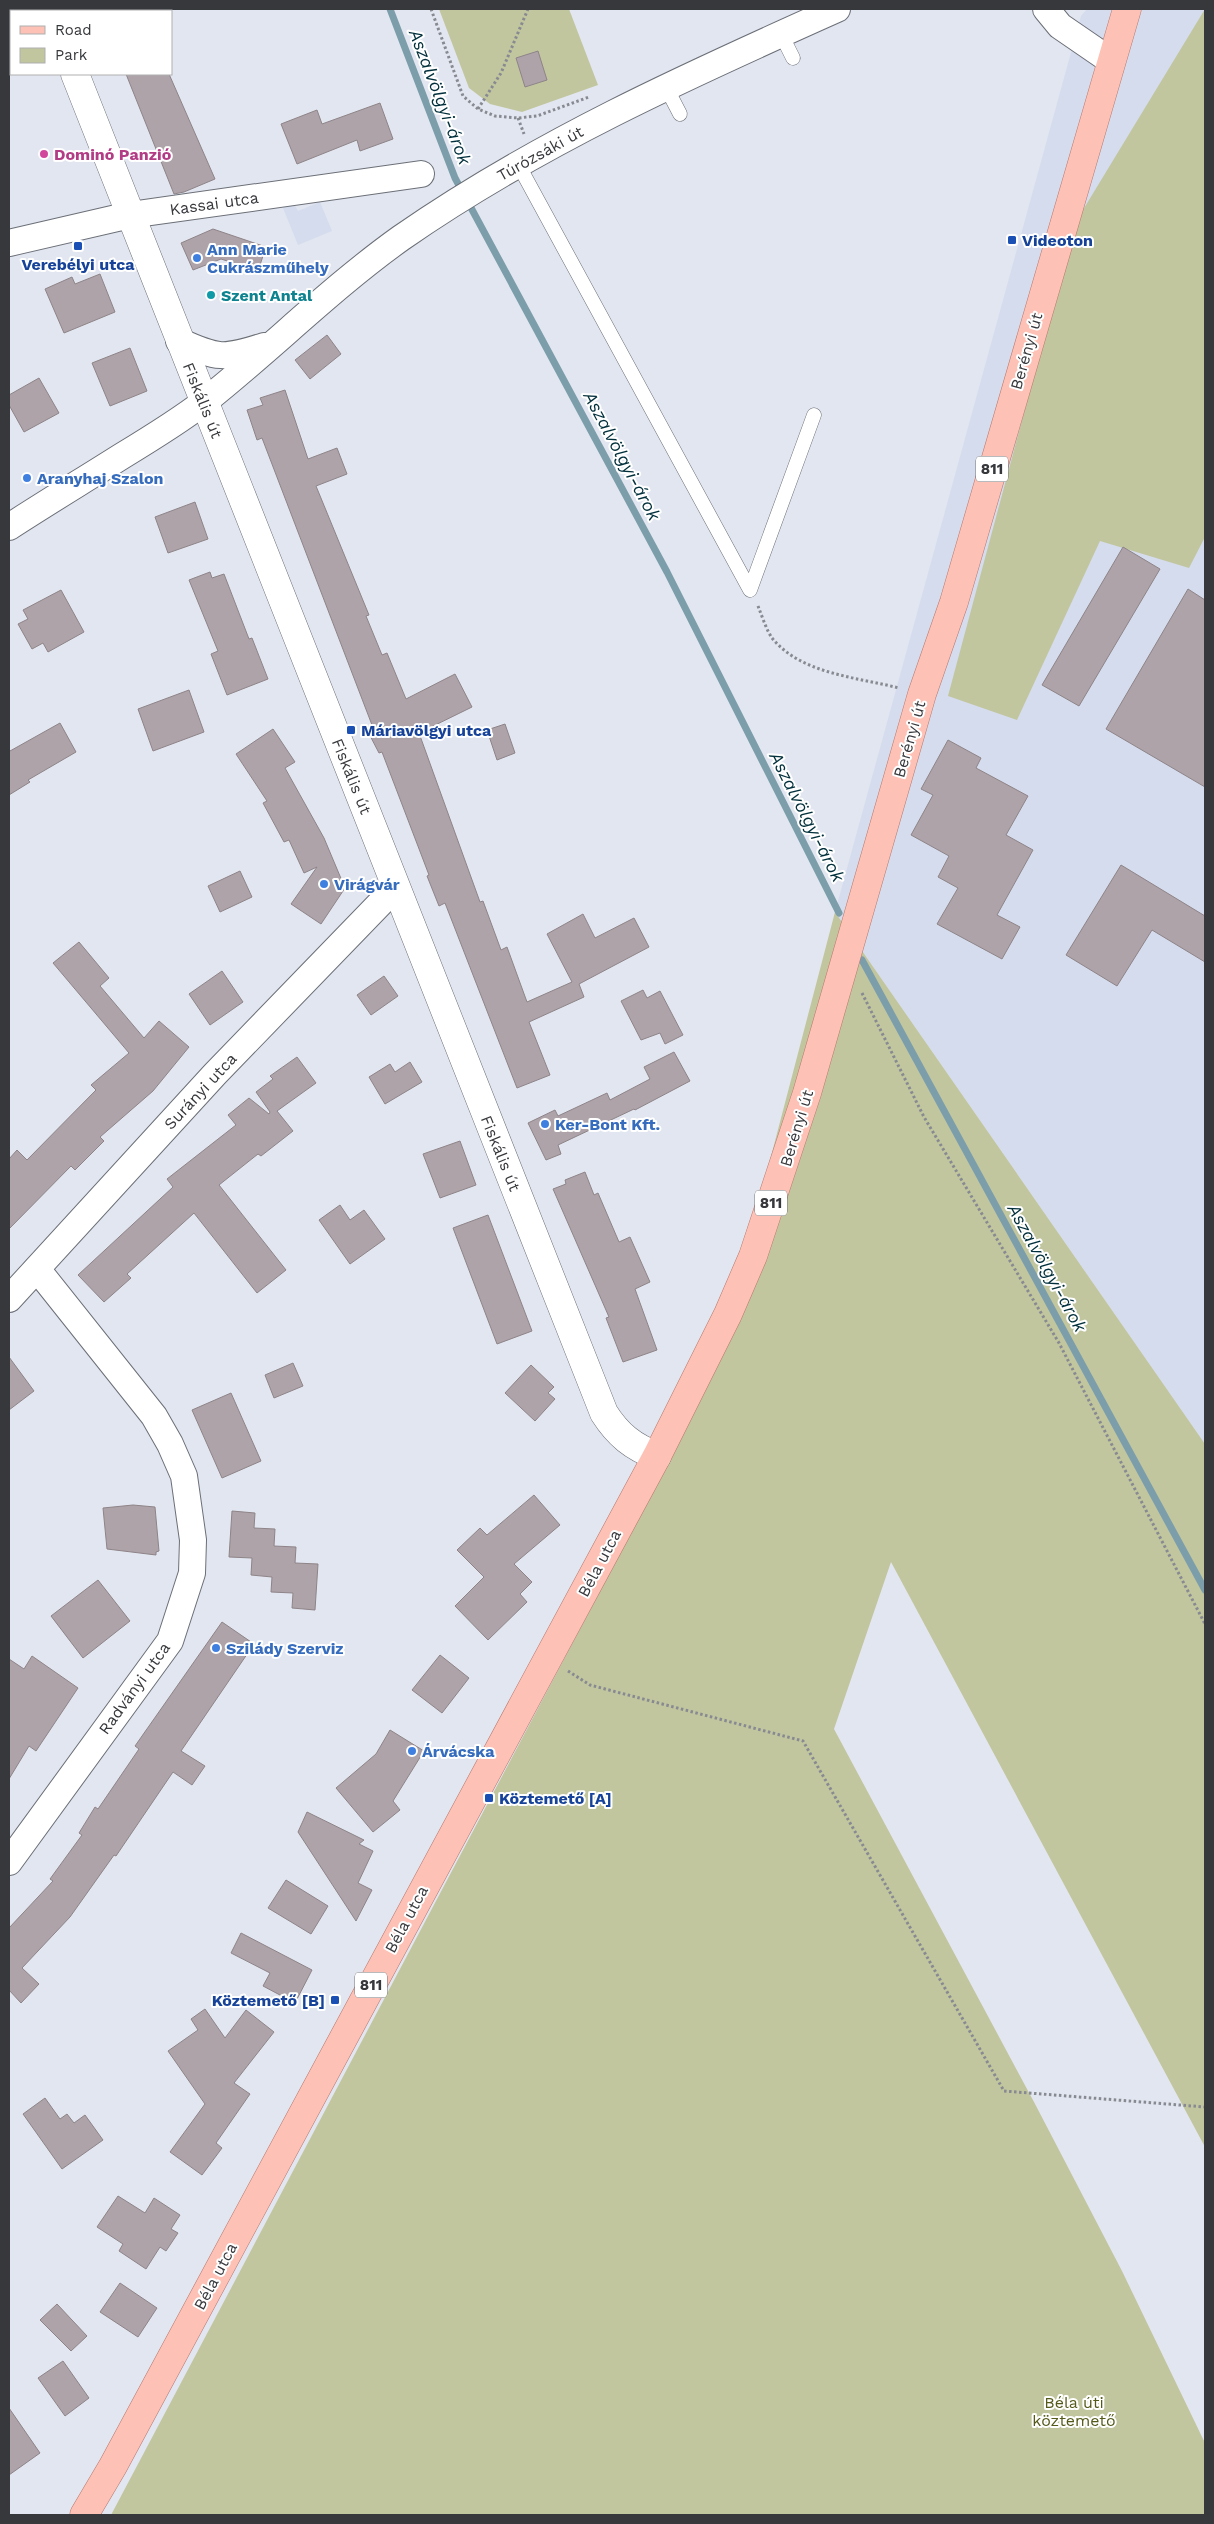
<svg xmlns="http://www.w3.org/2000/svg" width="1214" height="2524" viewBox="0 0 1214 2524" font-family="'Work Sans',sans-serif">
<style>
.built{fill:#d5dced}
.green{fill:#c1c69f}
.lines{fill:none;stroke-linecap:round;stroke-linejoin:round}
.stream{stroke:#7c9eab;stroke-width:7}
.building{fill:#ada3a8;stroke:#8e8488}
.service-casing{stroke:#6b6f77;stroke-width:15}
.minor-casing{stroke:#6b6f77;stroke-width:28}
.tertiary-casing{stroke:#6b6f77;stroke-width:29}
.primary-casing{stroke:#b7766b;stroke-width:29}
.path{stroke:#888a91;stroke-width:3;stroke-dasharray:2.5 2.5;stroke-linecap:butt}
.service{stroke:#fff;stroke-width:14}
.minor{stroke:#fff;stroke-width:26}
.tertiary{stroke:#fff;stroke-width:28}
.primary{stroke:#fdc1b5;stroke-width:28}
.hotel-dot{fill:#d1479c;stroke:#fff;stroke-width:2}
.transit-dot{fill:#1a4fb4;stroke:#fff;stroke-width:2}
.shop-dot{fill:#3f7fe0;stroke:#fff;stroke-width:2}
.culture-dot{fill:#0f9aa8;stroke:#fff;stroke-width:2}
.labels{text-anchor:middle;stroke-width:4;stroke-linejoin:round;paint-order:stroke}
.shield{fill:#fff;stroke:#737476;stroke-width:1}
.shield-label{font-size:15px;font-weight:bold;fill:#37383c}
.street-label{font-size:16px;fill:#37383c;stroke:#fff}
.hotel-label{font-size:16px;font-weight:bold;fill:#b23c85;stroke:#fff;text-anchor:start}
.transit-label{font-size:16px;font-weight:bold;fill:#164399;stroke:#fff;text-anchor:start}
.shop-label{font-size:16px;font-weight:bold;fill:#366cbe;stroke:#fff;text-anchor:start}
.culture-label{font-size:16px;font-weight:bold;fill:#0d838f;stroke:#fff;text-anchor:start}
.park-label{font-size:16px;fill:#555a1a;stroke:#fff}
.water-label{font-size:18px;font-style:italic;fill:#012f3b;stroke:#fff}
</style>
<rect width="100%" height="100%" fill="#e2e6f0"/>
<!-- built -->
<g class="built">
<polygon points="1087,9 1205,9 1205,1444 835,912 1081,16"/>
<polygon points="320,202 332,231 298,245 283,208 294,204 298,211"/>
</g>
<!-- green -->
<g class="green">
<polygon points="439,9 569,9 598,85 522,112 490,104 469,88"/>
<polygon points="1205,9 1205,537 1189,568 1100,541 1017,720 948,696 1075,223"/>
<polygon points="835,912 1205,1444 1205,2147 891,1562 834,1729 1034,2102 1122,2271 1205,2443 1205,2515 111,2515 616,1561 731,1309"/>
</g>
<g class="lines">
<!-- stream -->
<g class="stream">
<polyline points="390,9 455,178 667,572 839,913"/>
<polyline points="862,960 1205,1590"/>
</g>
</g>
<!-- building -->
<g class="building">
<polygon points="538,51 547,80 525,87 516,58"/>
<polygon points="126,74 169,74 215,179 184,192 174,194"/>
<polygon points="380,103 393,139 360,151 357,140 297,164 281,124 317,110 322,124"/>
<polygon points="213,229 266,247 258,271 221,259 193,270 181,243"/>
<polygon points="100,274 115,312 64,333 45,289 72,277 75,284"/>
<polygon points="327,335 341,354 310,379 295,360"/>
<polygon points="130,348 147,391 110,406 92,363"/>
<polygon points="39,378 59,413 24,432 9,405 9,395"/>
<polygon points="285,390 308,459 337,448 347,474 316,486 369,615 366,616 382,655 387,653 406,699 455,674 472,707 419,733 480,902 483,901 501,950 507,947 527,1002 572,982 547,934 583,914 595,938 634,918 649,947 579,984 584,997 529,1022 550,1075 517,1088 445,903 439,906 427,876 429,875 382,752 379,753 366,728 372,725 262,438 257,440 247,410 263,405 260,398"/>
<polygon points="195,502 208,539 168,553 155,517"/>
<polygon points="1123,547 1160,569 1079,706 1042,685"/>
<polygon points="210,572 212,578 224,574 249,639 252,638 268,679 227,695 211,654 218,651 189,580"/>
<polygon points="1188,589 1205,600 1205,787 1106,729"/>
<polygon points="61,590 84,632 48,652 43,643 32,649 18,624 28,619 23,610"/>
<polygon points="189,690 204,732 153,751 138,709"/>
<polygon points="60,723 76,752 28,780 30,782 9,795 9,748 10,751"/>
<polygon points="505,724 515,753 497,760 487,730"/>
<polygon points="273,729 295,762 285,768 324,838 345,888 321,924 291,904 317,867 304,873 289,840 284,842 263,803 267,801 236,754"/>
<polygon points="948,740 981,758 976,768 1028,796 1006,835 1033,850 997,915 1020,927 1002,959 937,924 958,888 938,877 949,856 911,835 933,795 921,789"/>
<polygon points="1121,865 1205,916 1205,962 1152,930 1117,986 1066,955"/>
<polygon points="240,871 252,897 220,912 208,886"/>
<polygon points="79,942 109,978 100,986 144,1038 159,1021 189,1047 153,1091 100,1137 104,1141 75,1170 71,1166 9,1229 9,1159 17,1150 27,1160 96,1090 91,1085 129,1053 53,963"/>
<polygon points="222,971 243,1002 210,1025 189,994"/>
<polygon points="384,976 398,996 371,1015 357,995"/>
<polygon points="643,990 647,998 660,991 683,1035 665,1044 660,1033 641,1040 621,1001"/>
<polygon points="674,1052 690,1081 635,1110 634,1109 558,1145 561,1154 546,1160 528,1123 555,1110 558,1116 607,1093 610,1100 650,1079 644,1067"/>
<polygon points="297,1057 316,1083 277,1111 293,1131 261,1156 258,1154 219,1185 286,1270 257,1293 194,1213 127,1274 131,1278 104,1302 78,1275 173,1187 167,1179 236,1125 228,1115 249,1098 269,1114 270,1112 256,1092 273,1079 270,1076"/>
<polygon points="410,1062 422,1082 385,1104 369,1077 390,1064 395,1072"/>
<polygon points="460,1141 476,1185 440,1198 423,1154"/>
<polygon points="585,1172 594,1195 598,1193 619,1242 630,1237 650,1282 635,1289 657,1350 623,1362 606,1318 609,1317 553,1189 566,1184 565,1180"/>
<polygon points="340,1205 350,1220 364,1210 385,1239 350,1264 319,1220"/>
<polygon points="488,1215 532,1331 497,1344 453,1228"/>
<polygon points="9,1357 34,1391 9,1410"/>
<polygon points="293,1363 303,1386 274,1398 265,1375"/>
<polygon points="531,1365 554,1387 548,1393 555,1399 535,1421 505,1393"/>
<polygon points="231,1393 261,1461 222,1478 192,1410"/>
<polygon points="534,1495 560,1525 514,1564 532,1582 520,1594 527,1602 488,1640 455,1606 484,1577 457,1550 480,1528 487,1535"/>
<polygon points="133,1505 155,1507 159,1551 156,1552 156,1555 107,1549 103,1508"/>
<polygon points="232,1511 255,1513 254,1528 275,1529 274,1546 296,1547 295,1563 318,1564 315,1610 292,1608 293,1593 271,1592 272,1577 251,1575 252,1558 229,1557"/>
<polygon points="98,1580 130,1621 83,1658 51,1616"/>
<polygon points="222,1622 254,1644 181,1751 205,1766 192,1785 173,1772 116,1856 114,1855 70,1917 22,1968 39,1984 21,2003 9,1990 9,1928 53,1881 50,1879 82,1835 79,1833 95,1807 98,1809 139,1749 135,1746"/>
<polygon points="440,1655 469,1678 442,1713 412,1690"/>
<polygon points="32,1656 78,1688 36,1751 29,1746 9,1779 9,1659 24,1669"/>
<polygon points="390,1730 424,1751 393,1801 400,1810 373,1832 336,1788 376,1754"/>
<polygon points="307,1812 364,1840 359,1844 373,1851 358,1883 372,1890 356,1921 298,1832"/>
<polygon points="286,1880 328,1906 311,1934 268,1908"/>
<polygon points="241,1933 312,1970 295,2003 263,1986 270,1973 231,1953"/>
<polygon points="205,2009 225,2038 246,2010 274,2032 234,2083 250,2094 216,2143 222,2148 202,2175 170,2152 205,2104 168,2051 198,2030 191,2019"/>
<polygon points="45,2098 60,2119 67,2114 74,2123 85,2115 103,2140 62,2169 23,2114"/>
<polygon points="118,2196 145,2213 154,2198 180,2215 171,2229 178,2233 166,2251 160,2247 146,2269 119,2251 123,2244 97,2227"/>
<polygon points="120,2283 157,2308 138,2337 100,2312"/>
<polygon points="57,2304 87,2336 71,2351 40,2320"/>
<polygon points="63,2361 89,2398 65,2416 38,2378"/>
<polygon points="9,2408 40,2453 9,2475"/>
</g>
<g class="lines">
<!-- service casing -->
<g class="service-casing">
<g id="service">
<polyline points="781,34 793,58"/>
<polyline points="666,87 680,114"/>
<polyline points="518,164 750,590 814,415"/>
</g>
</g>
<!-- minor casing -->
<g class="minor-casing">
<g id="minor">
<polyline points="1046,9 1060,26 1111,61"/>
<polyline points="9,243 130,215 421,174"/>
<path d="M179,341C218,359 224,359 264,346"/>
<path d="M9,527C46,503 84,480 122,456C150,439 178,422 204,402C271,349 331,288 401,238C536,144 687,76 837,9"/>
<polyline points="9,1299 215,1074 396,887"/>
<polyline points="9,1862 170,1641 192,1573 193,1540 184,1476 170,1444 154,1416 37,1269"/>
</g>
</g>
<!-- tertiary casing -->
<g class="tertiary-casing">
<g id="tertiary">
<polyline points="49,9 50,11"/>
<path d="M75,74L604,1413C618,1435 633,1447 657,1456"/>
</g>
</g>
<!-- primary casing -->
<g class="primary-casing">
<polyline id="primary" points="84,2515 113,2466 657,1456 728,1314 753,1256 807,1093 922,694 954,602 1127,9"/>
</g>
<!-- path -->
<g class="path">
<polyline points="431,9 463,96 478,109 495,116 518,118 537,116 589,97"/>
<polyline points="478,109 501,73 528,9"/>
<polyline points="518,118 524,134"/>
<path d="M758,606C762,616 766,629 772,638C801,674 856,677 899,688"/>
<polyline points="862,993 924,1117 1059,1343 1205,1624"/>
<polyline points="568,1671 590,1685 803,1741 1004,2091 1205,2107"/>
</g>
<!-- service -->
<use href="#service" class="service"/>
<!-- minor -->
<use href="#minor" class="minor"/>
<!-- tertiary -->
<use href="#tertiary" class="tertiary"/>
<!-- primary -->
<use href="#primary" class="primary"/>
</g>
<!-- markers -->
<circle class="hotel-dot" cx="44" cy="154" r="5"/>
<g class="transit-dot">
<rect x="1007" y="235" width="10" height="10" rx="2.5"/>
<rect x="73" y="241" width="10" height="10" rx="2.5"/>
<rect x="346" y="725" width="10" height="10" rx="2.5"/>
<rect x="484" y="1793" width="10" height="10" rx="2.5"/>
<rect x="330" y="1995" width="10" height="10" rx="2.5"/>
</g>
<g class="shop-dot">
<circle cx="197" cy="258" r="5"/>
<circle cx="27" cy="478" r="5"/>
<circle cx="324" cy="884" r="5"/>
<circle cx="545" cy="1124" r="5"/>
<circle cx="216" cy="1648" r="5"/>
<circle cx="412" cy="1751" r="5"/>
</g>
<circle class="culture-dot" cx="211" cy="295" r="5"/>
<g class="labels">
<!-- shield labels -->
<g class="shield">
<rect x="976" y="456.5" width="32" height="25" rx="4"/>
<rect x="755" y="1190.5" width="32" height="25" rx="4"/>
<rect x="355" y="1972.5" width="32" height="25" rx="4"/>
</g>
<g class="shield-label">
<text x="992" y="474">811</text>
<text x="771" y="1208">811</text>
<text x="371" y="1990">811</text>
</g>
<!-- street labels -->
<g class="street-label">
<text transform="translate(540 153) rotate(-29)" y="6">Túrózsáki út</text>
<text transform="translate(214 203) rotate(-8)" y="6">Kassai utca</text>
<text transform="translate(1026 351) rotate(-74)" y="6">Berényi út</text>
<text transform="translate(203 400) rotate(68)" y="6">Fiskális út</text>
<text transform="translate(909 739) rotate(-74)" y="6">Berényi út</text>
<text transform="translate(352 776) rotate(68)" y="6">Fiskális út</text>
<text transform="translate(200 1091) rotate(-47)" y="6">Surányi utca</text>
<text transform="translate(796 1128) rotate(-73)" y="6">Berényi út</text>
<text transform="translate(501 1153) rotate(68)" y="6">Fiskális út</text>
<text transform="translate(599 1563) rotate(-62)" y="6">Béla utca</text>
<text transform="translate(134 1688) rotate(-54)" y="6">Radványi utca</text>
<text transform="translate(406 1919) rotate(-62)" y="6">Béla utca</text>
<text transform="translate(215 2276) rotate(-62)" y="6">Béla utca</text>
</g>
<!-- hotel labels -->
<g class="hotel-label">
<text x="54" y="160">Dominó Panzió</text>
</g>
<!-- transit labels -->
<g class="transit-label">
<text x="1022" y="246">Videoton</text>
<text x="78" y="270" text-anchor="middle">Verebélyi utca</text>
<text x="361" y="736">Máriavölgyi utca</text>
<text x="499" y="1804">Köztemető [A]</text>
<text x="325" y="2006" text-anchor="end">Köztemető [B]</text>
</g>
<!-- shop labels -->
<g class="shop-label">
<text x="207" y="255">Ann Marie<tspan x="207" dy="18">Cukrászműhely</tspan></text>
<text x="37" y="484">Aranyhaj Szalon</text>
<text x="334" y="890">Virágvár</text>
<text x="555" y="1130">Ker-Bont Kft.</text>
<text x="226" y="1654">Szilády Szerviz</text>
<text x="422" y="1757">Árvácska</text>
</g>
<!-- culture labels -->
<g class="culture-label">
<text x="221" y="301">Szent Antal</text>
</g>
<!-- park labels -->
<g class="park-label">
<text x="1074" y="2408">Béla úti<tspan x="1074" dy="18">köztemető</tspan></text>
</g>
<!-- water labels -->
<g class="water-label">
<text transform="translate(440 97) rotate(69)" y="6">Aszalvölgyi-árok</text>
<text transform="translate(622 456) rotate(62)" y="6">Aszalvölgyi-árok</text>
<text transform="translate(807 817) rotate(63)" y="6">Aszalvölgyi-árok</text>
<text transform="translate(1047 1268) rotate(61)" y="6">Aszalvölgyi-árok</text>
</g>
</g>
<!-- border -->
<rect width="1214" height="2524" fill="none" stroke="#37383c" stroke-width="20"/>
<!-- legend -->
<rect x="10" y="10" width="162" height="65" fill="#ffffff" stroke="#afafb1"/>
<rect x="20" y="26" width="25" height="8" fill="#fdc1b5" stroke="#afafb1"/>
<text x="55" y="35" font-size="15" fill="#37383c">Road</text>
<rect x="20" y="48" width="25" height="15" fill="#c1c69f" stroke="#afafb1"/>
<text x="55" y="60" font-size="15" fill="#37383c">Park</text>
</svg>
